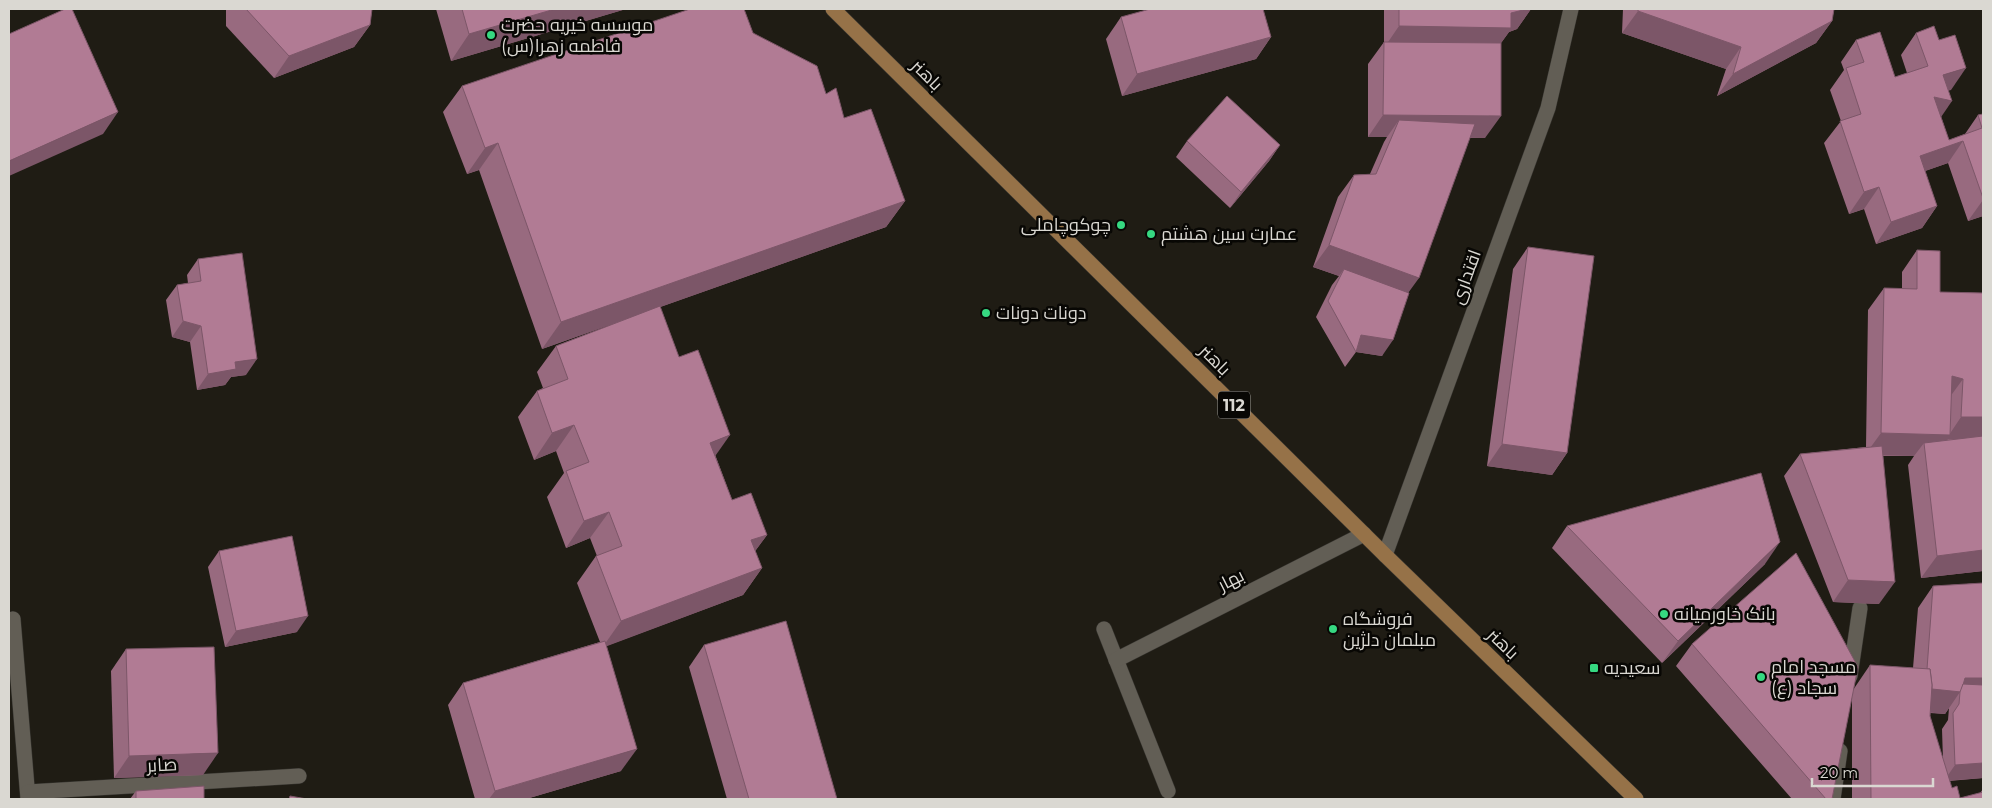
<svg xmlns="http://www.w3.org/2000/svg" width="1992" height="808" viewBox="0 0 1992 808" font-family="Montserrat,Cairo,sans-serif">
<style>
.lines{fill:none;stroke-linecap:round;stroke-linejoin:round}
.minor-casing{stroke:#373530;stroke-width:16}
.primary-casing{stroke:#373530;stroke-width:16}
.minor{stroke:#625e55;stroke-width:15}
.primary{stroke:#967248;stroke-width:15}
.wall{fill:#986a7f;fill-rule:evenodd}
.shaded-wall{fill:#7c5668}
.building{fill:#b17b94;stroke:#7c5668}
.poi-dot{fill:#36d881;stroke:#080704;stroke-width:2}
.labels{text-anchor:middle;stroke-width:5;stroke-linejoin:round;paint-order:stroke}
.shield{fill:#080704;stroke:#9b9994;stroke-width:1}
.shield-label{font-size:16px;font-weight:bold;fill:#dad8d2}
.poi-label{font-size:18px;fill:#dad8d2;stroke:#080704;text-anchor:start}
.street-label{font-size:18px;fill:#dad8d2;stroke:#080704}
</style>
<rect width="100%" height="100%" fill="#1f1c14"/>
<g class="lines">
<!-- minor casing -->
<g class="minor-casing">
<g id="minor">
<polyline points="1385,555 1548,108 1571,9"/>
<polyline points="13,619 28,799"/>
<polyline points="1104,629 1168,791"/>
<polyline points="1116,660 1364,534"/>
<polyline points="1850,676 1860,608"/>
<polyline points="28,792 299,776"/>
<polyline points="1833,799 1840,751"/>
</g>
</g>
<!-- primary casing -->
<g class="primary-casing">
<polyline id="primary" points="833,9 1385,555 1636,799"/>
</g>
<!-- minor -->
<use href="#minor" class="minor"/>
<!-- primary -->
<use href="#primary" class="primary"/>
</g>
<!-- wall -->
<g class="wall">
<polygon points="226,9 372,9 370,25 354,47 274,78 226,26"/>
<polygon points="436,9 626,9 451,61"/>
<polygon points="1384,9 1531,9 1517,29 1509,32 1501,43 1485,138 1469,138 1382,356 1356,352 1345,367 1316,317 1332,285 1339,276 1313,267 1338,197 1354,175 1370,174 1384,142 1387,137 1368,137 1368,64 1384,42"/>
<polygon points="1623,9 1834,9 1832,21 1816,43 1717,96 1726,69 1622,33"/>
<polygon points="1121,17 1271,37 1256,59 1122,96 1106,39"/>
<polygon points="753,33 826,94 844,118 905,201 886,227 660,307 732,500 767,535 755,551 762,568 743,595 606,646 621,771 526,799 475,799 448,705 463,683 600,642 577,583 596,556 597,556 590,538 566,548 547,497 564,473 556,451 534,460 518,417 537,391 543,388 537,372 556,346 618,322 542,349 479,170 467,174 443,112 462,86"/>
<polygon points="1916,33 1951,90 1949,90 1941,117 1949,140 1965,134 1978,115 1983,114 1983,216 1968,221 1948,163 1925,171 1937,206 1922,228 1876,244 1864,209 1849,214 1824,143 1841,121 1830,90 1844,70 1841,62 1856,40 1895,77 1907,73 1901,55"/>
<polygon points="1187,141 1280,145 1269,161 1230,208 1176,157"/>
<polygon points="1528,247 1567,453 1552,475 1487,466 1513,269"/>
<polygon points="1917,250 1940,292 1983,293 1983,571 1921,578 1908,465 1914,456 1883,456 1879,604 1833,602 1784,476 1800,454 1866,447 1868,310 1884,288 1902,288 1902,272"/>
<polygon points="198,259 246,375 231,377 225,385 197,390 190,342 172,337 166,300 177,285 188,283 187,275"/>
<polygon points="1567,526 1765,564 1662,663 1552,548"/>
<polygon points="219,551 297,632 225,647 208,567"/>
<path d="M1983,583V778L1949,781L1952,788L1960,798L1980,793L1983,789V799H1852V696L1832,799H1792L1676,666L1692,644L1853,690L1870,665L1913,668L1918,608L1933,586ZM1949,708L1948,720L1942,729L1943,761L1930,716V713L1945,714Z"/>
<polygon points="704,645 837,799 727,799 689,667"/>
<polygon points="126,649 203,775 114,778 111,671"/>
<polygon points="136,791 204,799 130,799"/>
</g>
<!-- shaded-wall -->
<g class="shaded-wall">
<polygon points="555,9 626,9 451,61 469,34"/>
<polygon points="1527,9 1531,9 1517,29 1509,32 1496,50 1384,48 1399,26 1511,13"/>
<polygon points="1638,11 1741,47 1726,69 1622,33"/>
<polygon points="1832,21 1816,43 1717,96 1733,74"/>
<polygon points="370,25 354,47 274,78 289,56"/>
<polygon points="1271,37 1256,59 1122,96 1137,74"/>
<polygon points="1966,68 1951,90 1928,97 1943,75"/>
<polygon points="1934,97 1952,101 1937,123"/>
<polygon points="118,112 103,134 9,176 9,161"/>
<polygon points="1383,115 1501,116 1485,138 1392,137 1399,120 1387,137 1368,137"/>
<polygon points="1963,141 1948,163 1905,178 1920,156"/>
<polygon points="498,143 479,170 467,174 485,148"/>
<polygon points="1280,145 1269,161 1230,208 1241,192"/>
<polygon points="1879,187 1864,209 1849,214 1864,192"/>
<polygon points="1983,200 1983,216 1968,221"/>
<polygon points="905,201 886,227 542,349 561,322"/>
<polygon points="1937,206 1922,228 1876,244 1891,222"/>
<polygon points="1329,245 1419,278 1403,300 1344,269 1339,276 1313,267"/>
<polygon points="183,321 201,326 190,342 172,337"/>
<polygon points="1361,335 1393,340 1382,356 1356,352"/>
<polygon points="257,359 246,375 231,377 225,385 197,390 208,374 235,362"/>
<polygon points="1952,376 1963,379 1947,401"/>
<polygon points="1961,417 1983,417 1983,440 1948,439 1935,457 1924,443 1914,456 1865,455 1881,433 1949,435"/>
<polygon points="574,425 556,451 534,460 552,433"/>
<polygon points="730,435 711,462 710,443"/>
<polygon points="1502,444 1567,453 1552,475 1487,466"/>
<polygon points="609,512 590,538 566,548 584,521"/>
<polygon points="767,535 748,561 751,540"/>
<polygon points="1780,542 1765,564 1662,663 1678,641"/>
<polygon points="1983,550 1983,571 1921,578 1937,556"/>
<polygon points="762,568 743,595 602,648 621,621"/>
<polygon points="1848,580 1895,582 1879,604 1833,602"/>
<polygon points="308,616 297,632 225,647 236,631"/>
<polygon points="1965,678 1983,678 1983,699 1960,692 1945,714 1914,711 1929,689"/>
<polygon points="637,749 621,771 526,799 489,799 495,791"/>
<polygon points="218,753 203,775 114,778 129,756"/>
<polygon points="1983,763 1983,778 1944,781 1955,765"/>
</g>
<!-- building -->
<g class="building">
<polygon points="65,9 72,9 118,112 9,161 9,34"/>
<polygon points="246,9 372,9 370,25 289,56"/>
<polygon points="462,9 555,9 469,34"/>
<polygon points="690,9 744,9 753,33 817,66 826,94 836,88 844,118 871,109 905,201 561,322 498,143 485,148 462,86"/>
<polygon points="1150,9 1263,9 1271,37 1137,74 1121,17"/>
<polygon points="1399,9 1527,9 1511,13 1511,28 1399,26"/>
<polygon points="1638,9 1834,9 1832,21 1733,74 1741,47 1638,11"/>
<polygon points="1934,26 1939,40 1955,35 1966,68 1943,75 1952,101 1934,97 1949,140 1982,128 1978,115 1983,114 1983,198 1963,141 1920,156 1937,206 1891,222 1879,187 1864,192 1840,121 1861,114 1846,68 1864,62 1856,40 1880,32 1895,77 1928,66 1916,33"/>
<polygon points="1384,42 1501,43 1501,116 1383,115"/>
<polygon points="1227,96 1280,145 1241,192 1187,141"/>
<polygon points="1399,120 1475,124 1419,278 1329,245 1354,175 1376,174"/>
<polygon points="1528,247 1594,256 1567,453 1502,444"/>
<polygon points="1917,250 1940,251 1940,292 1983,293 1983,417 1961,417 1963,379 1952,376 1950,435 1881,433 1884,288 1917,289"/>
<polygon points="242,253 257,359 235,362 236,369 208,374 201,326 183,321 177,285 201,281 198,259"/>
<polygon points="1344,269 1409,293 1393,340 1361,335 1356,352 1328,301"/>
<polygon points="660,306 679,357 698,350 730,435 710,443 732,500 751,493 767,535 751,540 762,568 621,621 596,556 622,546 609,512 584,521 566,471 589,462 574,425 552,433 537,391 568,379 556,346"/>
<polygon points="1983,436 1983,550 1937,556 1924,443"/>
<polygon points="1882,446 1895,582 1848,580 1800,454"/>
<polygon points="1761,473 1780,542 1678,641 1567,526"/>
<polygon points="292,536 308,616 236,631 219,551"/>
<polygon points="1796,553 1858,667 1832,799 1826,799 1692,644"/>
<polygon points="1983,583 1983,678 1965,678 1961,692 1932,689 1932,685 1930,669 1927,669 1933,586"/>
<polygon points="786,621 837,799 749,799 704,645"/>
<polygon points="605,641 637,749 495,791 463,683"/>
<polygon points="214,647 218,753 129,756 126,649"/>
<polygon points="1870,665 1930,669 1932,685 1930,716 1952,788 1957,786 1960,798 1983,792 1983,799 1871,799"/>
<polygon points="1963,684 1983,685 1983,763 1955,765 1953,713 1959,704 1960,692"/>
<polygon points="204,786 204,799 136,799 136,791"/>
<polygon points="290,796 307,799 289,799"/>
</g>
<!-- markers -->
<g class="poi-dot">
<circle cx="491" cy="35" r="5"/>
<circle cx="1121" cy="225" r="5"/>
<circle cx="1151" cy="234" r="5"/>
<circle cx="986" cy="313" r="5"/>
<circle cx="1664" cy="614" r="5"/>
<circle cx="1333" cy="629" r="5"/>
<rect x="1589" y="663" width="10" height="10" rx="2.5"/>
<circle cx="1761" cy="677" r="5"/>
</g>
<g class="labels">
<!-- shield labels -->
<rect class="shield" x="1218" y="391.5" width="32" height="27" rx="4"/>
<g class="shield-label">
<text x="1234" y="411">112</text>
</g>
<!-- poi labels -->
<g class="poi-label">
<text x="501" y="31">موسسه خیریه حضرت<tspan x="501" dy="21">فاطمه زهرا(س)</tspan></text>
<text x="1111" y="231" text-anchor="end">چوکوچاملی</text>
<text x="1161" y="240">عمارت سین هشتم</text>
<text x="996" y="319">دونات دونات</text>
<text x="1674" y="620">بانک خاورمیانه</text>
<text x="1343" y="625">فروشگاه<tspan x="1343" dy="21">مبلمان دلژین</tspan></text>
<text x="1771" y="673">مسجد امام<tspan x="1771" dy="21">سجاد (ع)</tspan></text>
<text x="1604" y="674">سعیدیه</text>
</g>
<!-- street labels -->
<g class="street-label">
<text transform="translate(927 75) rotate(45)" y="6">باهنر</text>
<text transform="translate(1466 277) rotate(-70)" y="6">اقتداری</text>
<text transform="translate(1215 360) rotate(45)" y="6">باهنر</text>
<text transform="translate(1231 580) rotate(-27)" y="6">بهار</text>
<text transform="translate(1503 644) rotate(44)" y="6">باهنر</text>
<text transform="translate(162 765) rotate(-3)" y="6">صابر</text>
</g>
</g>
<!-- border -->
<rect width="1992" height="808" fill="none" stroke="#dad8d2" stroke-width="20"/>
<!-- scale -->
<path d="M1812 778v8h121v-8" fill="none" stroke="#dad8d2" stroke-width="2.5"/>
<text x="1820" y="778" font-size="15" fill="#dad8d2" stroke="#080704" stroke-width="4" paint-order="stroke">20 m</text>
</svg>
